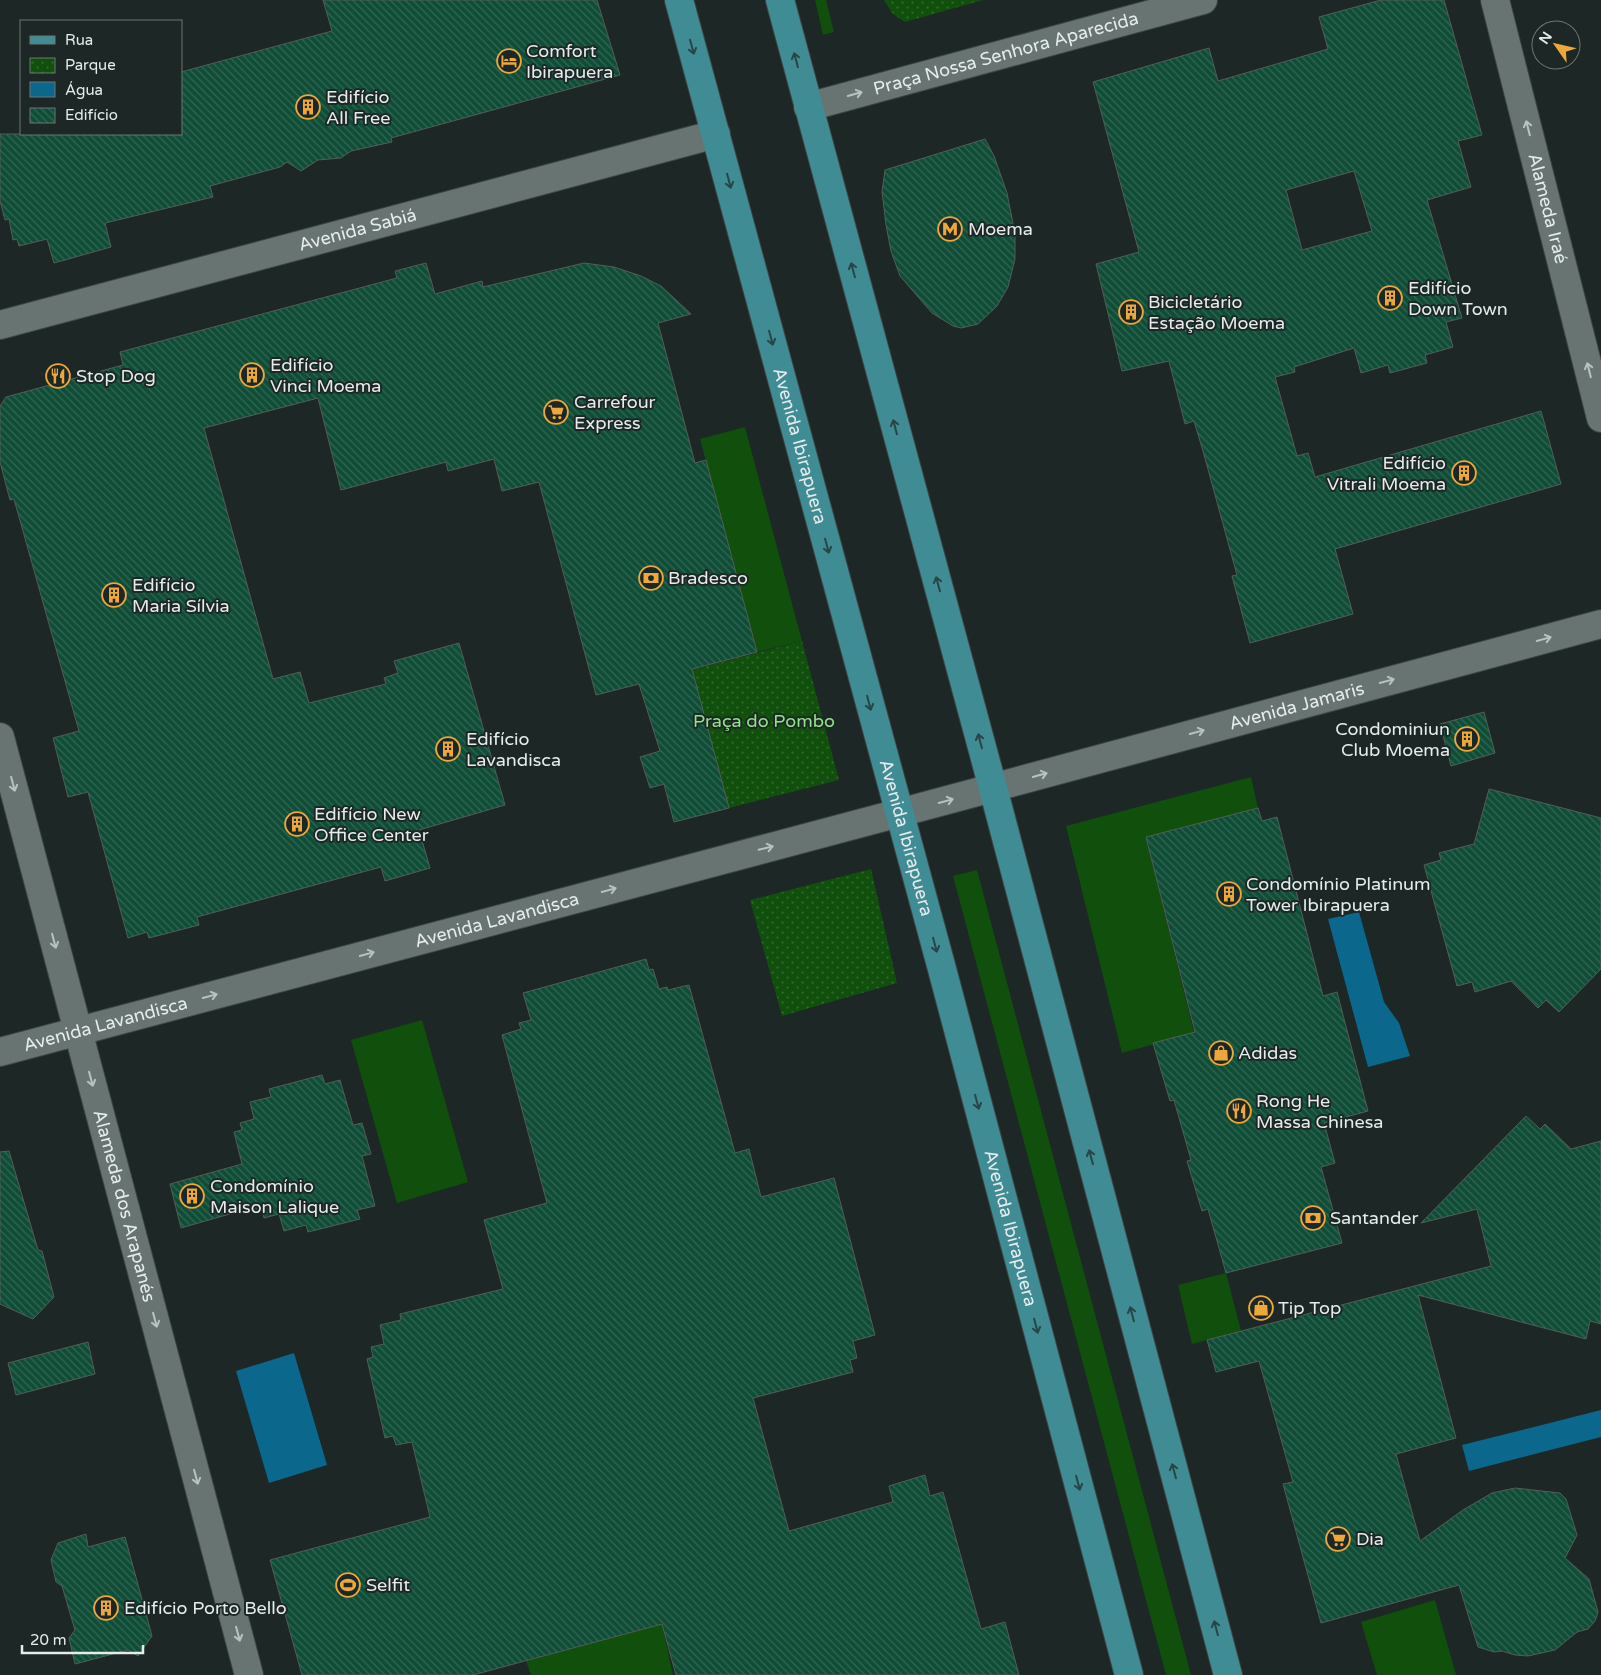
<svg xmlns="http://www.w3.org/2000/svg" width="1601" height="1675" viewBox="0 0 1601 1675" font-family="'Varela Round',sans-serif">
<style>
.green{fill:#10500c}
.park{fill:url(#park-dots)}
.water{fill:#0b688c}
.building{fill:url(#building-back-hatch);stroke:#535d58;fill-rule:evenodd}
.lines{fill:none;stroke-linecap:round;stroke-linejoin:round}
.street-casing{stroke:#3d4544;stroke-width:30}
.primary-casing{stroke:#3d4544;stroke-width:30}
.street{stroke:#687472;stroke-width:28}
.primary{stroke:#408c95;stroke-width:28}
.oneway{stroke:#284547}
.oneway2{stroke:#bac2c1}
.labels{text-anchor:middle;stroke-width:4;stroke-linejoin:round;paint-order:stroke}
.poi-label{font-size:18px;fill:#e6ecec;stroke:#1d2726;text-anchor:start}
.street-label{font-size:18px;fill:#e6ecec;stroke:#1d2726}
.park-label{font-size:18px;fill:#90e488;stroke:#1d2726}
</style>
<defs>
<pattern id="park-dots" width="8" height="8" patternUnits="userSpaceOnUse" patternTransform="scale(1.25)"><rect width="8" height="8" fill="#10500c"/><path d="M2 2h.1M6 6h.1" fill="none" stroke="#336930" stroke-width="1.8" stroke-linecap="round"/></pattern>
<pattern id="building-back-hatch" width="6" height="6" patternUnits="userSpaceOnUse" patternTransform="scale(1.25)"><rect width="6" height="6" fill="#0f4d37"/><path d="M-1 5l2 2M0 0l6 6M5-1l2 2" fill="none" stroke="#326754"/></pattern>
</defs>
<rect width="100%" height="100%" fill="#1d2726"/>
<!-- green -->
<g class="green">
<polygon points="815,0 826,0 834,32 823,35"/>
<polygon points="745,427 802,641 757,652 700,439"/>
<polygon points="1251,777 1258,808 1146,837 1194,1033 1122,1053 1066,826"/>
<polygon points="977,870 1191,1675 1166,1675 953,876"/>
<polygon points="422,1020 468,1182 397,1203 351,1040"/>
<polygon points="1226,1273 1241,1331 1192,1344 1178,1285"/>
<polygon points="1435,1600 1456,1675 1377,1675 1361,1622"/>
<polygon points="662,1624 673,1675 531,1675 526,1661"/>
</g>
<!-- park -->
<g class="park">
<polygon points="884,0 983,0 905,22 893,14"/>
<polygon points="802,641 839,780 729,808 691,670"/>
<polygon points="871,869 897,983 782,1016 750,900"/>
</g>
<!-- water -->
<g class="water">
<polygon points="1359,912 1384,1002 1399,1023 1410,1056 1368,1067 1328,919"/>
<polygon points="294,1353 327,1465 269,1483 236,1371"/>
<polygon points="1601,1410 1601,1437 1469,1471 1462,1445"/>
</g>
<!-- building -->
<g class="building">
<polygon points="323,0 597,0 620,75 391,138 392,142 351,151 341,158 318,160 301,171 287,162 280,167 210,186 213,197 105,223 111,247 54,263 47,239 19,246 17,239 13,240 9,219 5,220 0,201 0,134 181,134 181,72 332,31"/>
<path d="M1381,0H1444L1482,135L1458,141L1471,187L1427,200L1462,318L1446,322L1453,347L1425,355L1427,363L1390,373L1388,365L1361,373L1354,348L1294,367L1295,372L1275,377L1297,456L1308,453L1315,477L1541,411L1561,484L1335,549L1353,614L1250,643L1232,576L1237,575L1203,451L1194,421L1185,424L1169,361L1122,371L1096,264L1139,252L1093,82L1209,48L1218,81L1328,49L1319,17ZM1354,171L1372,231L1302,250L1286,190Z"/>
<polygon points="985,139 994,156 1007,193 1015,234 1015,259 1008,287 997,306 978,324 961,328 953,326 932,313 900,276 891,251 886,225 882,192 885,170"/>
<polygon points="426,263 435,294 482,281 483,287 584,263 614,267 641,276 661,286 691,314 658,323 695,463 706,460 757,652 692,669 729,808 674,822 664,784 650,788 640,757 660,751 639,684 596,695 539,482 502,491 494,459 448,471 446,462 341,490 318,398 204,428 273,679 300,672 309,703 386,684 384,678 398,673 394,661 459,643 505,805 419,830 430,868 385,881 381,867 197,917 199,925 149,938 147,932 128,938 88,792 68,797 53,738 79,731 14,499 10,500 0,462 0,406 6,397 123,365 120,352 397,278 395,271"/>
<polygon points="1484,712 1495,753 1451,766 1440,724"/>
<polygon points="1489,789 1601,818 1601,969 1559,1012 1546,1000 1538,1008 1511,981 1475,992 1472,982 1457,986 1424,865 1441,860 1439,853 1474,844"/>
<polygon points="1258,808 1262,821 1277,817 1323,996 1337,992 1368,1111 1324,1123 1335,1163 1321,1167 1342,1243 1226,1273 1208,1209 1202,1211 1187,1161 1191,1160 1174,1100 1170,1101 1153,1043 1195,1032 1146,837"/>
<polygon points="646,959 649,970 653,969 659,989 667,987 668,990 689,985 735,1153 749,1149 761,1197 834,1178 875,1335 853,1341 857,1358 850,1360 853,1372 753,1398 789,1531 893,1502 889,1486 925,1475 930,1496 943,1492 981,1629 1005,1622 1019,1675 676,1675 662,1624 473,1675 302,1675 270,1560 430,1517 412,1442 396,1445 393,1436 385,1438 367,1359 373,1357 371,1347 384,1344 380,1325 401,1320 400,1314 503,1289 484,1220 547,1203 502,1035 521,1029 519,1023 531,1020 523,993"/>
<polygon points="322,1075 325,1084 340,1080 353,1125 362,1123 371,1154 362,1156 375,1206 357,1210 360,1219 308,1232 306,1225 284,1231 279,1214 264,1218 262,1209 255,1211 254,1207 181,1228 170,1184 242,1164 234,1132 242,1130 240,1123 254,1119 250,1102 271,1097 269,1089"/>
<polygon points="1526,1116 1540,1129 1545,1124 1571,1149 1601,1141 1601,1324 1590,1321 1586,1339 1418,1295 1456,1438 1396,1454 1420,1541 1463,1510 1492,1493 1515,1488 1560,1493 1566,1499 1577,1535 1565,1558 1589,1579 1598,1612 1595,1621 1588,1629 1577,1632 1555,1650 1528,1656 1515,1655 1502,1651 1494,1652 1478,1647 1459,1585 1321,1623 1283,1484 1293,1482 1259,1361 1216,1372 1207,1340 1491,1266 1477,1209 1421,1223"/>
<polygon points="9,1151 38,1250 42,1251 54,1297 33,1319 0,1304 0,1152"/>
<polygon points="88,1342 95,1374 16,1395 8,1363"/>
<polygon points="86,1534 88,1547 125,1537 152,1636 138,1656 128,1650 75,1664 69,1638 75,1630 62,1586 56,1582 51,1560 58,1543"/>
</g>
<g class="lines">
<!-- street casing -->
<g class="street-casing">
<g id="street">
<path id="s1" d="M1495,0L1601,418"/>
<path id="s2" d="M808,107L1203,0"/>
<path id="s3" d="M0,325L716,134"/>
<path id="s4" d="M0,737L249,1675"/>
<path id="s5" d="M0,1052L899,813L1601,624"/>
</g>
</g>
<!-- primary casing -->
<g class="primary-casing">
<g id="primary">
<path id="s6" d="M679,0L942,969L1129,1675"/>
<polyline points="780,0 993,788 1228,1675"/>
</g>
</g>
<!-- street -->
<use href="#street" class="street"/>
<!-- primary -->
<use href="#primary" class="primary"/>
</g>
<!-- one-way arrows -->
<defs><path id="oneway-shaft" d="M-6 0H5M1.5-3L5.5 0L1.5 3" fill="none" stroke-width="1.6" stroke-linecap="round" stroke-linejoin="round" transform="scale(1.25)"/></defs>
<g class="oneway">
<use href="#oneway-shaft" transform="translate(692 47) rotate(75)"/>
<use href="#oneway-shaft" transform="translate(796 60) rotate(-105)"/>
<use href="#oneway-shaft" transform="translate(729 181) rotate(75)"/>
<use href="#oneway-shaft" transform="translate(853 270) rotate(-105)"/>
<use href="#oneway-shaft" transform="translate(771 338) rotate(75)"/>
<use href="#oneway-shaft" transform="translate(895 427) rotate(-105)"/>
<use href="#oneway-shaft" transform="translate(827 546) rotate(75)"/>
<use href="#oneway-shaft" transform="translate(938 584) rotate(-105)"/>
<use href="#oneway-shaft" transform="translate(869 703) rotate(75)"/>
<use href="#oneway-shaft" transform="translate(980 741) rotate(-105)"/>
<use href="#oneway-shaft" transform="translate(935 945) rotate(75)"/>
<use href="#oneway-shaft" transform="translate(977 1102) rotate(75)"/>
<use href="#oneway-shaft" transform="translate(1091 1157) rotate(-105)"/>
<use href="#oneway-shaft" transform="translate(1132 1314) rotate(-105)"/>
<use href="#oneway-shaft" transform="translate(1036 1326) rotate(75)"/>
<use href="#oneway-shaft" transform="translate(1174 1471) rotate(-105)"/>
<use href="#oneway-shaft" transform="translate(1078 1483) rotate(75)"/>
<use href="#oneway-shaft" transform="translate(1216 1628) rotate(-105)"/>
</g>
<g class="oneway2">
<use href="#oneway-shaft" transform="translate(855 94) rotate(-16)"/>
<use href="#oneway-shaft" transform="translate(1528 128) rotate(-104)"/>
<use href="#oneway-shaft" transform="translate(1589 370) rotate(-104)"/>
<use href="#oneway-shaft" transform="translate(1544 639) rotate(-15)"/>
<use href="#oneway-shaft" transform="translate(1387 681) rotate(-15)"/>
<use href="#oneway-shaft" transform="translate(1197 732) rotate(-15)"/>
<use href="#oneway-shaft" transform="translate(1040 775) rotate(-16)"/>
<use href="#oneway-shaft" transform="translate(13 784) rotate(75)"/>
<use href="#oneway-shaft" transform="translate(946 801) rotate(-15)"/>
<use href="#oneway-shaft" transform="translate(766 848) rotate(-14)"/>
<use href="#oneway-shaft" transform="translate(609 890) rotate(-15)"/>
<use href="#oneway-shaft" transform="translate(54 941) rotate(75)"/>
<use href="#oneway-shaft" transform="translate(367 954) rotate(-15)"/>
<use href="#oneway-shaft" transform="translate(210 996) rotate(-15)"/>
<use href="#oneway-shaft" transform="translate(91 1079) rotate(75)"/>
<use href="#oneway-shaft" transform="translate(155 1320) rotate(75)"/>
<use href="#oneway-shaft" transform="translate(196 1477) rotate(75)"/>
<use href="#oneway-shaft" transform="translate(238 1634) rotate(75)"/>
</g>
<!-- icons -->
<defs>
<g id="hotel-ring" transform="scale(1.25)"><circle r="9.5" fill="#1d2726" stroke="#eda83b" stroke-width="1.5"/><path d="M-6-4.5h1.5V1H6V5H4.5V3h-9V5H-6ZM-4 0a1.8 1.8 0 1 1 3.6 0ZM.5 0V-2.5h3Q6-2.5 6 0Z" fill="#eda83b"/></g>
<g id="building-ring" transform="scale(1.25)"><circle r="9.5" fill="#1d2726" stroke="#eda83b" stroke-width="1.5"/><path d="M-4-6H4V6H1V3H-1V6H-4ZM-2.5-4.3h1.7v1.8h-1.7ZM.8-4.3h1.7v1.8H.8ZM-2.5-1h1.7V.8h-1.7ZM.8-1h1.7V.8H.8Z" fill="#eda83b"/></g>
<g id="metro-ring" transform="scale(1.25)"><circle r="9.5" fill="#1d2726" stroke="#eda83b" stroke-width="1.5"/><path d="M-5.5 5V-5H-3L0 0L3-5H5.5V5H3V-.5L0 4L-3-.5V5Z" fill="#eda83b"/></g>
<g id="restaurant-ring" transform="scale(1.25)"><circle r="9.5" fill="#1d2726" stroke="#eda83b" stroke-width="1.5"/><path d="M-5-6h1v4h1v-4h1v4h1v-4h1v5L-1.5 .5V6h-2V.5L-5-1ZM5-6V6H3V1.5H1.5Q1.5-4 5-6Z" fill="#eda83b"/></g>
<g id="supermarket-ring" transform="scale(1.25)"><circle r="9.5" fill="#1d2726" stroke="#eda83b" stroke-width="1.5"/><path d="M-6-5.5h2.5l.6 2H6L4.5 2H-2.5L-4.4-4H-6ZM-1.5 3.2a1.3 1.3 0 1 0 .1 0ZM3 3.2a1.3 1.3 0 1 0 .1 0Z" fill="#eda83b"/></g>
<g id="bank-ring" transform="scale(1.25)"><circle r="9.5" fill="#1d2726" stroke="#eda83b" stroke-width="1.5"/><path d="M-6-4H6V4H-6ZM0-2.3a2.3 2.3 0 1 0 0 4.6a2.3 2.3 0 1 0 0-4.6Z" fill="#eda83b"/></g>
<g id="shop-ring" transform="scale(1.25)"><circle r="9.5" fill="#1d2726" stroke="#eda83b" stroke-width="1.5"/><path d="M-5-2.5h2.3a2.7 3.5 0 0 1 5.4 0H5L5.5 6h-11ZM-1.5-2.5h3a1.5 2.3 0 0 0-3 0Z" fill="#eda83b"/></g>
<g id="stadium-ring" transform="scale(1.25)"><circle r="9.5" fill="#1d2726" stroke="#eda83b" stroke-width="1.5"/><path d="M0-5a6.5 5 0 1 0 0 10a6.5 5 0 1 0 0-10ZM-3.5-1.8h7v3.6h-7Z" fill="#eda83b"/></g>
</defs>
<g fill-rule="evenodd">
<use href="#hotel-ring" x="509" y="61"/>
<use href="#building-ring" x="308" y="107"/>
<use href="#metro-ring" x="950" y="229"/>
<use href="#building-ring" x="1390" y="298"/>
<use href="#building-ring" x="1131" y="312"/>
<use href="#building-ring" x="252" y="375"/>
<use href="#restaurant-ring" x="58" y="376"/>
<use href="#supermarket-ring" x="556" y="412"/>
<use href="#building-ring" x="1464" y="473"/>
<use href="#bank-ring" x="651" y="578"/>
<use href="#building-ring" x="114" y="595"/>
<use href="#building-ring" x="1467" y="739"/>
<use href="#building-ring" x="448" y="749"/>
<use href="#building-ring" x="297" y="824"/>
<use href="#building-ring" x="1229" y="894"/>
<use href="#shop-ring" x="1221" y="1053"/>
<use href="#restaurant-ring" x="1239" y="1111"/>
<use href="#building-ring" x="192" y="1196"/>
<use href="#bank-ring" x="1313" y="1218"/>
<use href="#shop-ring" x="1261" y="1308"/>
<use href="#supermarket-ring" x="1338" y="1539"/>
<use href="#stadium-ring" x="348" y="1585"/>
<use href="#building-ring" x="106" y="1608"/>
</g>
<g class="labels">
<!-- poi labels -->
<g class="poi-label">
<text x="526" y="57">Comfort<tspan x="526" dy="21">Ibirapuera</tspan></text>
<text x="326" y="103">Edifício<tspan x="326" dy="21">All Free</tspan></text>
<text x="968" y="235">Moema</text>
<text x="1408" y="294">Edifício<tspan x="1408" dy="21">Down Town</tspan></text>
<text x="1148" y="308">Bicicletário<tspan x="1148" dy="21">Estação Moema</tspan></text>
<text x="270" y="371">Edifício<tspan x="270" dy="21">Vinci Moema</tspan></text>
<text x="76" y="382">Stop Dog</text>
<text x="574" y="408">Carrefour<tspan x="574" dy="21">Express</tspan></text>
<text x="1446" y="469" text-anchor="end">Edifício<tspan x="1446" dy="21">Vitrali Moema</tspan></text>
<text x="668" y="584">Bradesco</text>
<text x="132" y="591">Edifício<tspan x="132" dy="21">Maria Sílvia</tspan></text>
<text x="1450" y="735" text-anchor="end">Condominiun<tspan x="1450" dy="21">Club Moema</tspan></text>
<text x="466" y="745">Edifício<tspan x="466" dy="21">Lavandisca</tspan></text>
<text x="314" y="820">Edifício New<tspan x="314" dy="21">Office Center</tspan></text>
<text x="1246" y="890">Condomínio Platinum<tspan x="1246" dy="21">Tower Ibirapuera</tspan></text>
<text x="1238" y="1059">Adidas</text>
<text x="1256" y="1107">Rong He<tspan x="1256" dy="21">Massa Chinesa</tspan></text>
<text x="210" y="1192">Condomínio<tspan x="210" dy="21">Maison Lalique</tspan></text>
<text x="1330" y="1224">Santander</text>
<text x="1278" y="1314">Tip Top</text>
<text x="1356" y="1545">Dia</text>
<text x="366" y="1591">Selfit</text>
<text x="124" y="1614">Edifício Porto Bello</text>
</g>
<!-- street labels -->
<g class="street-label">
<text dy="6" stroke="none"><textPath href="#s2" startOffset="205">Praça Nossa Senhora Aparecida</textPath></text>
<text dy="6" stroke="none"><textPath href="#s1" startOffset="215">Alameda Iraé</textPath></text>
<text dy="6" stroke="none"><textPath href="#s3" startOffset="370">Avenida Sabiá</textPath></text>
<text dy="6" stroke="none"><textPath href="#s6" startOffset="462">Avenida Ibirapuera</textPath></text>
<text dy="6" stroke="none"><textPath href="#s5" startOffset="1342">Avenida Jamaris</textPath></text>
<text dy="6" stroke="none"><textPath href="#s6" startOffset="868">Avenida Ibirapuera</textPath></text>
<text dy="6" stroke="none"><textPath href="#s5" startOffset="514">Avenida Lavandisca</textPath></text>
<text dy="6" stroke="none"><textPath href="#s5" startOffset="109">Avenida Lavandisca</textPath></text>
<text dy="6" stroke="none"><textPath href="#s4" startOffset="485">Alameda dos Arapanés</textPath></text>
<text dy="6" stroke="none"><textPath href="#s6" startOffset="1272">Avenida Ibirapuera</textPath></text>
</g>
<!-- park labels -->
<g class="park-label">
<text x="764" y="727">Praça do Pombo</text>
</g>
</g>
<!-- legend -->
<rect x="20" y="20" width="162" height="115" fill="#1d2726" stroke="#6d7675"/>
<rect x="30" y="36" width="25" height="8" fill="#408c95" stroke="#6d7675"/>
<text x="65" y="45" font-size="15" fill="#e6ecec">Rua</text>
<rect x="30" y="58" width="25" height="15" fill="url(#park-dots)" stroke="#6d7675"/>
<text x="65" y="70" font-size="15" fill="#e6ecec">Parque</text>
<rect x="30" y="82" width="25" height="15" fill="#0b688c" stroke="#6d7675"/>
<text x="65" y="95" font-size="15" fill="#e6ecec">Água</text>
<rect x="30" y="108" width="25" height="15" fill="url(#building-back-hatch)" stroke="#6d7675"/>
<text x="65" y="120" font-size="15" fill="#e6ecec">Edifício</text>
<!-- north arrow -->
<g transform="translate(1556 45) rotate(304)"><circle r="24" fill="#1d2726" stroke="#6d7675"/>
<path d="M0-4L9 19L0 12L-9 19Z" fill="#eda83b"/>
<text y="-8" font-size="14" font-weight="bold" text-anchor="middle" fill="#e6ecec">N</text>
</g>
<!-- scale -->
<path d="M22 1645v8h121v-8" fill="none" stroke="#e6ecec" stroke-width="2.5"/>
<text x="30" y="1645" font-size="15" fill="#e6ecec" stroke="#1d2726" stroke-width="4" paint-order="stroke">20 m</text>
</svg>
